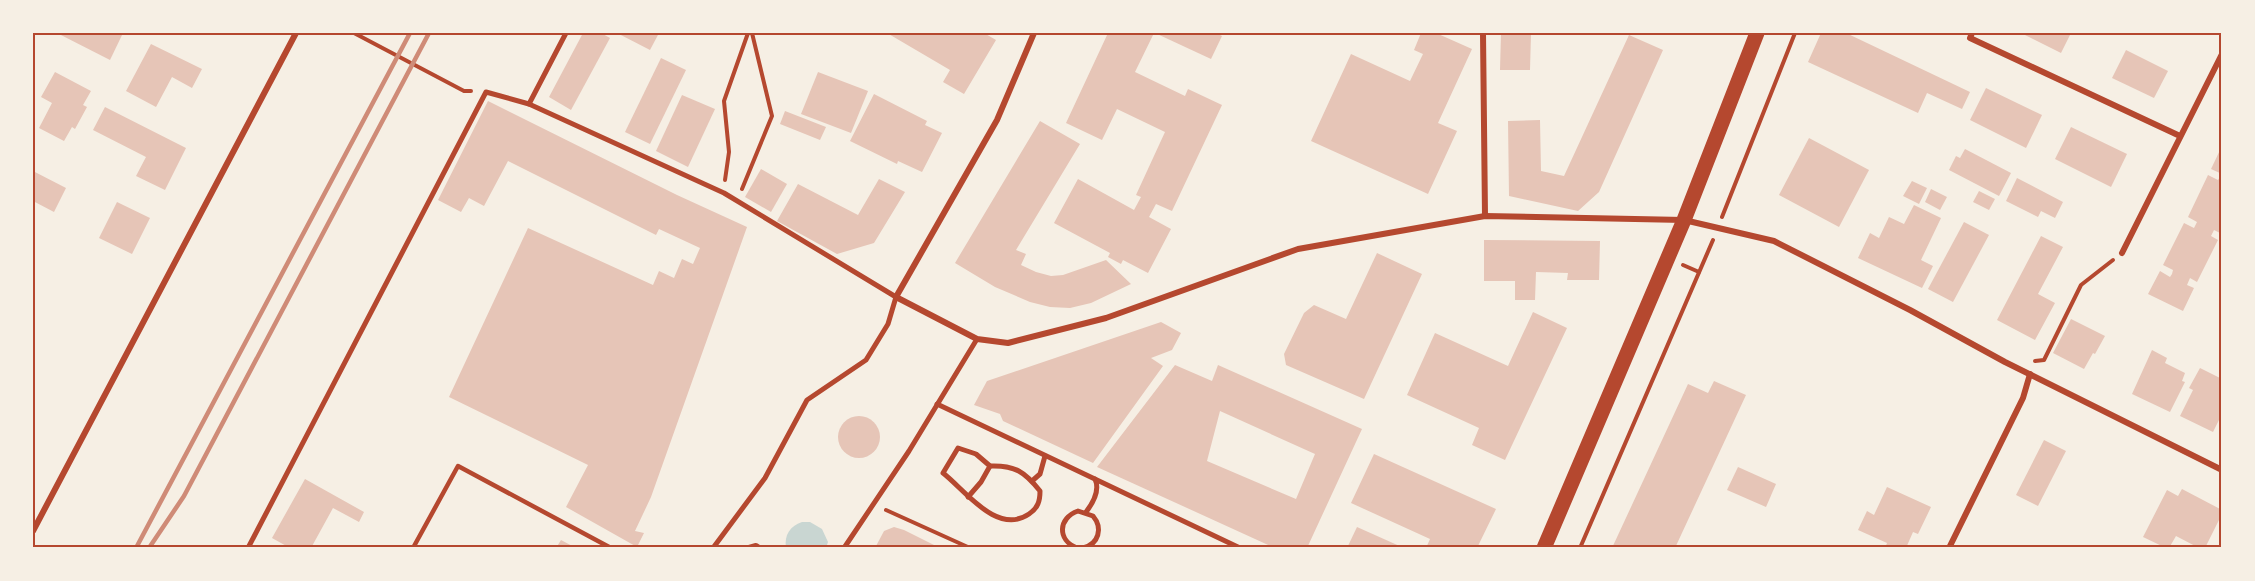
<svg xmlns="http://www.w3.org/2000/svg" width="2255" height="581" viewBox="0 0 2255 581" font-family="'IBM Plex Serif',serif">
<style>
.water{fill:#c9d6d2}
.building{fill:#e6c5b7;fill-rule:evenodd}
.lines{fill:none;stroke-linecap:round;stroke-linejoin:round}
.path{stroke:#b5482f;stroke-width:4}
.service{stroke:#b5482f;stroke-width:4.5}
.pedestrian{stroke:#b5482f;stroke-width:5}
.minor{stroke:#b5482f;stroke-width:6}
.primary{stroke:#b5482f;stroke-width:15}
.rail{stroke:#cf8b77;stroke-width:4.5}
.neatline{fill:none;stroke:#b5482f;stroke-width:2}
</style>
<rect width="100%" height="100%" fill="#f6efe4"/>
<!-- water -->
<path class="water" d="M802,522H810L822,529L828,542L826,548H786C784,535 790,526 802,522Z"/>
<!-- building -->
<g class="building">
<polygon points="57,33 123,33 110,60"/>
<polygon points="583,33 601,33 610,38 571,110 549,97"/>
<polygon points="617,33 659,33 650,50"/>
<polygon points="887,33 984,33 996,40 964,94 943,82 950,70"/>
<polygon points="1108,33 1154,33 1135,72 1185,96 1188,89 1222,105 1172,211 1156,204 1149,217 1171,229 1148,273 1123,260 1121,264 1108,257 1110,253 1054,223 1078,179 1134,210 1141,197 1136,195 1165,132 1117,109 1102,140 1066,123"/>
<polygon points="1155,33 1216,33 1222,36 1211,59"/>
<polygon points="1421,33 1436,33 1472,49 1438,123 1457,131 1428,194 1311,141 1351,54 1410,81 1423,54 1414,50"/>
<polygon points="1501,33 1531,33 1530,70 1500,70"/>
<polygon points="1821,33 1846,33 1970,92 1962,109 1927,93 1918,113 1808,62"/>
<polygon points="2021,33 2071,33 2061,53"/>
<polygon points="1629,35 1663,50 1599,192 1578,211 1509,196 1508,121 1540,120 1541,171 1564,176"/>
<polygon points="151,44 202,69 192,88 172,77 156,107 126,91"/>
<polygon points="2126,50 2168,71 2154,98 2112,78"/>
<polygon points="661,58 686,70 650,144 625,132"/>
<polygon points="55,72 91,91 83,105 87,107 75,129 72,127 64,141 39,128 52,103 41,97"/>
<polygon points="818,72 868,91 851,133 801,114"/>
<polygon points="1986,88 2042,115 2026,148 1970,120"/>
<polygon points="874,94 927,121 925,125 942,133 922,172 898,161 897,164 850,141"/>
<polygon points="682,95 715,109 688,167 656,151"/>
<polygon points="488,101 677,195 747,227 651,497 635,531 644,533 637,547 566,507 588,465 449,397 528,228 653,285 659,271 674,278 682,259 693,264 700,248 659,229 656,235 508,161 484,206 469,198 461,212 438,200"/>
<polygon points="105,107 186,148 165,190 136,176 146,157 93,130"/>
<polygon points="785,111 826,127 820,140 780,124"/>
<polygon points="1040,121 1080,144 1016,250 1026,254 1021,265 1036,272 1051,276 1063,275 1106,260 1131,284 1091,303 1070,308 1050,307 1030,302 995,287 955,263"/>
<polygon points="2071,127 2127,154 2111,187 2055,159"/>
<polygon points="1809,138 1869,170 1839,227 1779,195"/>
<polygon points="2222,146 2222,174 2211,169"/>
<polygon points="1965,149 2011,173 1999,196 1949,170 1956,156 1960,158"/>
<polygon points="761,169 787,184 771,212 745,197"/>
<polygon points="33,171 66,188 54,212 33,201"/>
<polygon points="2222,174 2222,234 2214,230 2211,236 2218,240 2197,282 2190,278 2187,285 2194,288 2183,311 2148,294 2160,271 2170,277 2172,274 2173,270 2163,265 2184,223 2194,228 2197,222 2188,217 2208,175 2218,180"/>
<polygon points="2017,178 2063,202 2055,218 2041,211 2038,217 2006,201"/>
<polygon points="879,179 905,192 874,243 837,254 777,221 798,184 858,215"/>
<polygon points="1912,181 1927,188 1919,204 1903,196"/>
<polygon points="1931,189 1947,197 1940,210 1925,202"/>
<polygon points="1979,191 1995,199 1989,210 1973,202"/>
<polygon points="117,202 150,218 132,254 99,238"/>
<polygon points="1914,205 1941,218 1921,260 1933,266 1922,288 1858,258 1870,233 1879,238 1889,217 1904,224"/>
<polygon points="1964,222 1989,235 1953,302 1928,289"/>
<polygon points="2041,236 2063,247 2038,294 2055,303 2035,340 1997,320"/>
<polygon points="1484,240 1600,241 1599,280 1567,280 1568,273 1536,272 1535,300 1515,300 1515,281 1484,281"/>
<polygon points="1377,253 1422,274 1364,399 1286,365 1284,354 1304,313 1314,305 1346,319"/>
<polygon points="1533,312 1567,328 1505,460 1472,445 1479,428 1407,395 1435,333 1508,366"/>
<polygon points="2071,319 2105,336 2095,354 2093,353 2084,369 2053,353"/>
<polygon points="1161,322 1181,333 1172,350 1151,358 1163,366 1093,463 1003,421 1000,414 974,405 987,381"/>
<polygon points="2152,350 2167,358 2165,363 2185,373 2182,381 2185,382 2170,412 2132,394"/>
<path d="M1175,365L1212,381L1218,365L1362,429L1307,548H1275L1097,467ZM1220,411L1315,454L1296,499L1207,461Z"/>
<polygon points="2200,368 2222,379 2222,414 2213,432 2180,416 2193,390 2189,388"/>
<polygon points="1714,381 1746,395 1675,548 1612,548 1688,384 1708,393"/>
<circle cx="859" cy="437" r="21"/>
<polygon points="2044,440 2066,451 2038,506 2016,495"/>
<polygon points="1374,454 1496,509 1477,548 1426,548 1430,539 1351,503"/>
<polygon points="1738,467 1776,484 1766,507 1727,490"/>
<polygon points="305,479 364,512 359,522 333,508 311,548 290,548 272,538"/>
<polygon points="1887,487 1931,507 1918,534 1913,532 1906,548 1885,548 1887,543 1858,530 1867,511 1874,515"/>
<polygon points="2182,489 2222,510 2222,514 2205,548 2199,548 2176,536 2169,548 2166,548 2143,537 2167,490 2178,496"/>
<polygon points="894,527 904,530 940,548 875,548 884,531"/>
<polygon points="1357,527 1404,548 1347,548"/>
<polygon points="561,540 576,548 556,548"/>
</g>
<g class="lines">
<!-- path -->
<g class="path">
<polyline points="354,33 464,91 471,91"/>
<polyline points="725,180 729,152 724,101 748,33"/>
<polyline points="742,189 772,116 752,33"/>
<polyline points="1722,217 1795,33"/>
<polyline points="1683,265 1699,272"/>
<polyline points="2035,361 2044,360 2081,285 2113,260"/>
<polyline points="886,510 970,548"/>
<polyline points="1580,548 1713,240"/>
</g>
<!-- service -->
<polyline class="service" points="413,548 458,466 611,548"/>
<!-- pedestrian -->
<g class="pedestrian">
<polyline points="529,104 566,33"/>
<polyline points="937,404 1240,548"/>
<path d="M958,448L976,454L990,466C1015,465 1025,472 1040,491C1040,501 1038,508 1029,514C997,536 965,490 943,473Z"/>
<polyline points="1032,481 1040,474 1045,456"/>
<polyline points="968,497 981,482 990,466"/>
<path d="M1086,512C1093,503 1100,490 1095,479"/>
<polyline points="248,548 486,92 529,104 724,193 896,297 888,324 866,360 807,400 765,478 713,548"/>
<polyline points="844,548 909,451 977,339"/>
<path d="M1077,548C1057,540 1058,518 1078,511L1093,516C1103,528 1099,544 1083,548"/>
</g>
<!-- minor -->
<g class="minor">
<polyline points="1034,33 997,120 896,297 977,339 1008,343 1106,318 1298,249 1485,216 1684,220 1774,241 1910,310 2005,362 2222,470"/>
<polyline points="1483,33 1485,216"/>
<polyline points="1972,33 1970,38 2180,136"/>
<polyline points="2122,253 2222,54"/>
<polyline points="33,531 296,33"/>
<polyline points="749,548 756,546 759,548"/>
<polyline points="1949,548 2023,398 2030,374"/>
</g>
<!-- primary -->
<polyline class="primary" points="1544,548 1684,220 1757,33"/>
<!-- rail -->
<g class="rail">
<polyline points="136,548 410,33"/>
<polyline points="149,548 184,496 429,33"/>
</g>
</g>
<!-- border -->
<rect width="2255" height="581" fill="none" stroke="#f6efe4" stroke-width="69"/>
<rect x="34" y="34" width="2186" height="512" class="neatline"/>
</svg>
